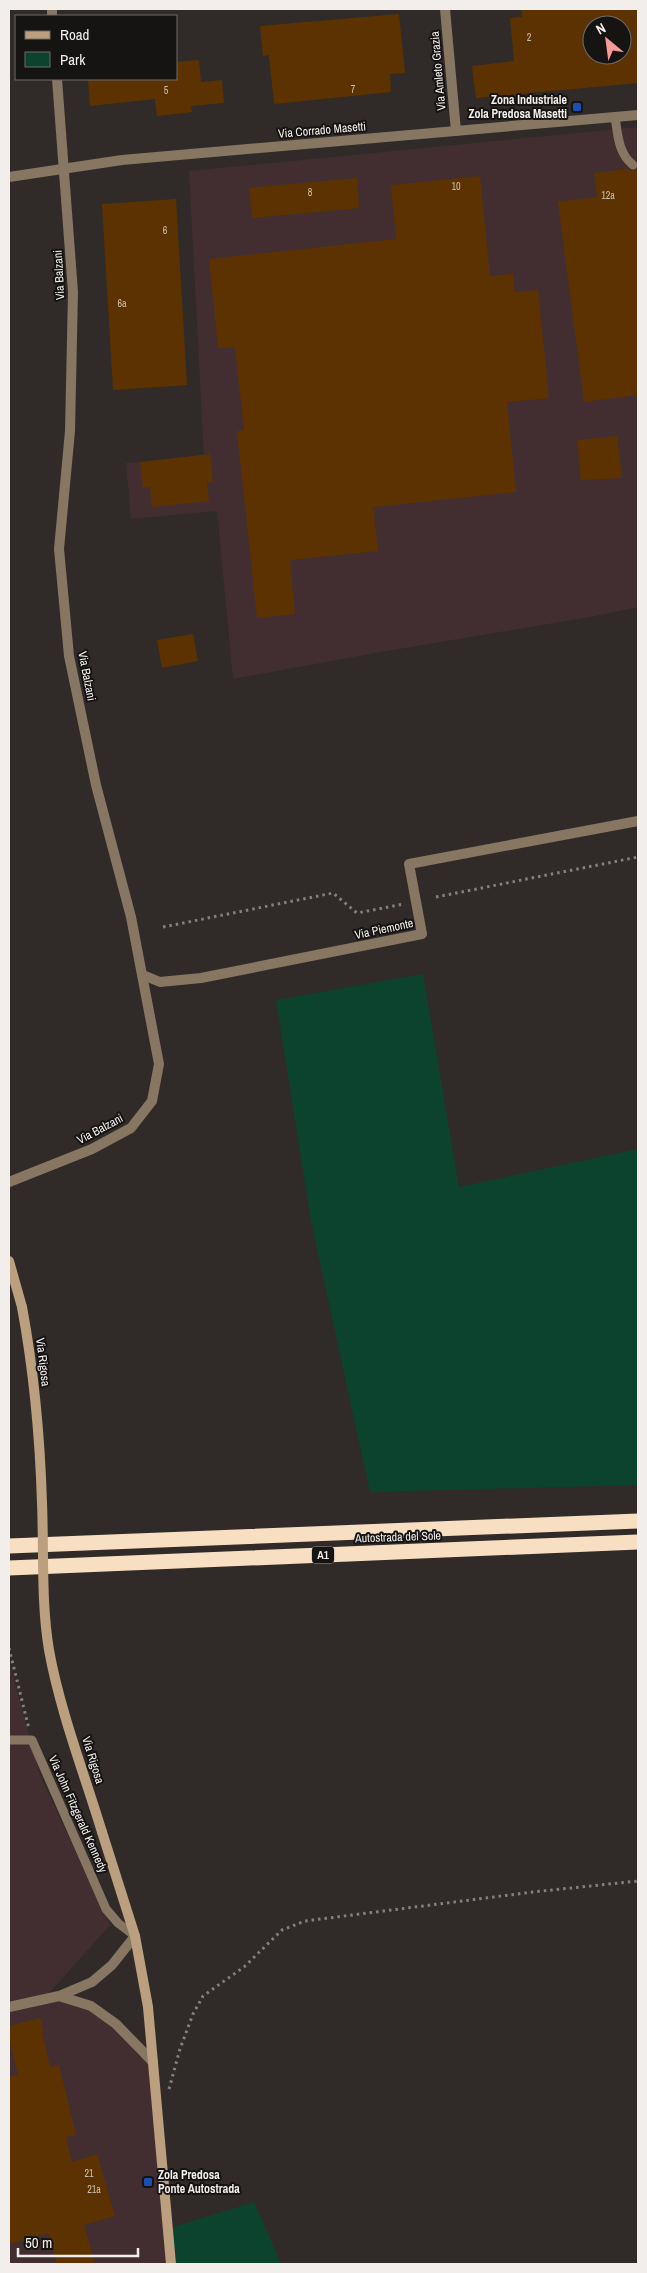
<svg xmlns="http://www.w3.org/2000/svg" width="647" height="2273" viewBox="0 0 647 2273" font-family="'Archivo Narrow',sans-serif">
<style>
.industrial{fill:#422e30}
.green{fill:#0c432f}
.building{fill:#5c3300;fill-rule:evenodd}
.lines{fill:none;stroke-linecap:round;stroke-linejoin:round}
.path{stroke:#84807d;stroke-width:3;stroke-dasharray:2.5 4;stroke-linecap:butt}
.service{stroke:#877661;stroke-width:9}
.minor{stroke:#877661;stroke-width:10}
.secondary{stroke:#bb9f7e;stroke-width:10}
.motorway{stroke:#f9dfc1;stroke-width:15}
.secondary-bridge{stroke:#bb9f7e;stroke-width:10}
.transit-dot{fill:#1a4fb4;stroke:#161413;stroke-width:2}
.labels{text-anchor:middle;stroke-width:4;stroke-linejoin:round;paint-order:stroke}
.number-label{font-size:10px;fill:#ccbfb0}
.shield{fill:#161413;stroke:#afadaa;stroke-width:1}
.shield-label{font-size:11px;font-weight:bold;fill:#f1eeeb}
.street-label{font-size:12px;fill:#f1eeeb;stroke:#161413}
.poi-label{font-size:12px;font-weight:bold;fill:#f1eeeb;stroke:#161413;text-anchor:end}
</style>
<rect width="100%" height="100%" fill="#302b28"/>
<!-- industrial -->
<g class="industrial">
<polygon points="638,127 638,607 595,616 381,652 233,679 217,511 131,519 126,463 204,457 189,171"/>
<polygon points="9,1662 40,1775 110,1925 49,1993 109,2019 139,2057 155,2054 169,2264 9,2264"/>
</g>
<!-- green -->
<g class="green">
<polygon points="423,974 459,1187 638,1149 638,1485 370,1492 311,1221 276,1000"/>
<polygon points="254,2202 281,2264 169,2264 167,2229"/>
</g>
<!-- building -->
<g class="building">
<path d="M521,9H638V83L476,98L472,66L514,61L510,18L522,17ZM592,25H622V55H592Z"/>
<polygon points="399,14 405,73 390,74 391,92 274,104 269,55 263,56 260,26"/>
<polygon points="199,60 201,82 222,80 224,103 191,106 192,112 157,116 155,99 90,106 88,79 176,79 176,62"/>
<polygon points="638,168 638,395 584,402 558,202 597,197 594,173 628,169 634,171"/>
<polygon points="480,176 490,276 513,274 515,292 538,290 549,398 507,402 516,492 373,507 378,551 290,560 295,614 257,618 237,431 244,430 235,347 218,348 209,259 396,239 391,185"/>
<polygon points="357,178 359,208 252,218 249,188"/>
<polygon points="176,199 187,385 113,390 102,204"/>
<polygon points="617,436 622,478 581,480 577,440"/>
<polygon points="210,454 213,482 207,482 209,501 152,507 150,487 143,488 140,462"/>
<polygon points="193,634 198,661 162,668 157,640"/>
<polygon points="40,2018 44,2032 42,2032 50,2067 59,2065 76,2135 66,2137 72,2162 97,2154 115,2216 84,2225 95,2264 57,2264 48,2233 9,2244 9,2077 18,2075 9,2037 9,2026"/>
</g>
<g class="lines">
<!-- path -->
<g class="path">
<polyline points="436,897 638,857"/>
<polyline points="163,927 333,893 357,913 404,904"/>
<polyline points="9,1648 29,1729"/>
<polyline points="169,2089 180,2049 193,2014 203,1996 244,1967 282,1930 305,1921 533,1892 638,1881"/>
</g>
<!-- service -->
<g class="service">
<path d="M615,117C618,135 618,153 633,165"/>
<polyline points="9,1740 32,1740 106,1909 118,1923 135,1936"/>
</g>
<!-- minor -->
<g class="minor">
<polyline points="52,9 52,16"/>
<polyline points="445,9 456,131"/>
<polyline points="9,177 122,160 638,115"/>
<polyline points="143,975 160,982 201,978 422,934 409,864 638,821"/>
<polyline points="9,1182 92,1149 131,1128 152,1101 159,1064 131,917 96,785 69,656 59,549 70,431 73,292 57,79"/>
<polyline points="59,1996 92,1982 112,1965 135,1936"/>
<polyline points="9,2007 59,1996 91,2006 116,2024 153,2062"/>
</g>
<!-- secondary -->
<g class="secondary">
<polyline points="9,1261 22,1307"/>
<polyline points="102,1832 135,1936 148,2007 171,2264"/>
</g>
<!-- motorway -->
<g class="motorway">
<polyline points="9,1546 638,1521"/>
<polyline points="9,1568 638,1542"/>
</g>
<!-- secondary-bridge -->
<path class="secondary-bridge" d="M22,1307C34,1372 40,1437 42,1503C44,1551 41,1602 49,1650C60,1711 84,1773 102,1832"/>
</g>
<!-- markers -->
<g class="transit-dot">
<rect x="572" y="102" width="10" height="10" rx="2.5"/>
<rect x="143" y="2177" width="10" height="10" rx="2.5"/>
</g>
<g class="labels">
<!-- number labels -->
<g class="number-label">
<text x="529" y="41">2</text>
<text x="353" y="93">7</text>
<text x="166" y="94">5</text>
<text x="456" y="190">10</text>
<text x="310" y="196">8</text>
<text x="608" y="199">12a</text>
<text x="165" y="234">6</text>
<text x="122" y="307">6a</text>
<text x="89" y="2177">21</text>
<text x="94" y="2193">21a</text>
</g>
<!-- shield labels -->
<rect class="shield" x="312" y="1546.5" width="22" height="17" rx="4"/>
<g class="shield-label">
<text x="323" y="1559">A1</text>
</g>
<!-- street labels -->
<g class="street-label">
<text transform="translate(438 71) rotate(-95)" y="4">Via Amleto Grazia</text>
<text transform="translate(322 130) rotate(-5)" y="4">Via Corrado Masetti</text>
<text transform="translate(59 275) rotate(-93)" y="4">Via Balzani</text>
<text transform="translate(87 676) rotate(79)" y="4">Via Balzani</text>
<text transform="translate(384 929) rotate(-12)" y="4">Via Piemonte</text>
<text transform="translate(100 1129) rotate(-28)" y="4">Via Balzani</text>
<text transform="translate(43 1362) rotate(83)" y="4">Via Rigosa</text>
<text transform="translate(398 1537) rotate(-2)" y="4">Autostrada del Sole</text>
<text transform="translate(93 1760) rotate(73)" y="4">Via Rigosa</text>
<text transform="translate(78 1814) rotate(66)" y="4">Via John Fitzgerald Kennedy</text>
</g>
<!-- poi labels -->
<g class="poi-label">
<text x="567" y="104">Zona Industriale<tspan x="567" dy="14">Zola Predosa Masetti</tspan></text>
<text x="158" y="2179" text-anchor="start">Zola Predosa<tspan x="158" dy="14">Ponte Autostrada</tspan></text>
</g>
</g>
<!-- border -->
<rect width="647" height="2273" fill="none" stroke="#f1eeeb" stroke-width="20"/>
<!-- legend -->
<rect x="15" y="15" width="162" height="65" fill="#161413" stroke="#6e6b69"/>
<rect x="25" y="31" width="25" height="8" fill="#bb9f7e" stroke="#6e6b69"/>
<text x="60" y="40" font-size="15" fill="#f1eeeb">Road</text>
<rect x="25" y="52" width="25" height="15" fill="#0c432f" stroke="#6e6b69"/>
<text x="60" y="65" font-size="15" fill="#f1eeeb">Park</text>
<!-- north arrow -->
<g transform="translate(607 40) rotate(331)"><circle r="24" fill="#161413" stroke="#6e6b69"/>
<path d="M0-4L9 19L0 12L-9 19Z" fill="#f59b98"/>
<text y="-8" font-size="14" font-weight="bold" text-anchor="middle" fill="#f1eeeb">N</text>
</g>
<!-- scale -->
<path d="M18 2248v8h120v-8" fill="none" stroke="#f1eeeb" stroke-width="2.5"/>
<text x="25" y="2248" font-size="15" fill="#f1eeeb" stroke="#161413" stroke-width="4" paint-order="stroke">50 m</text>
</svg>
